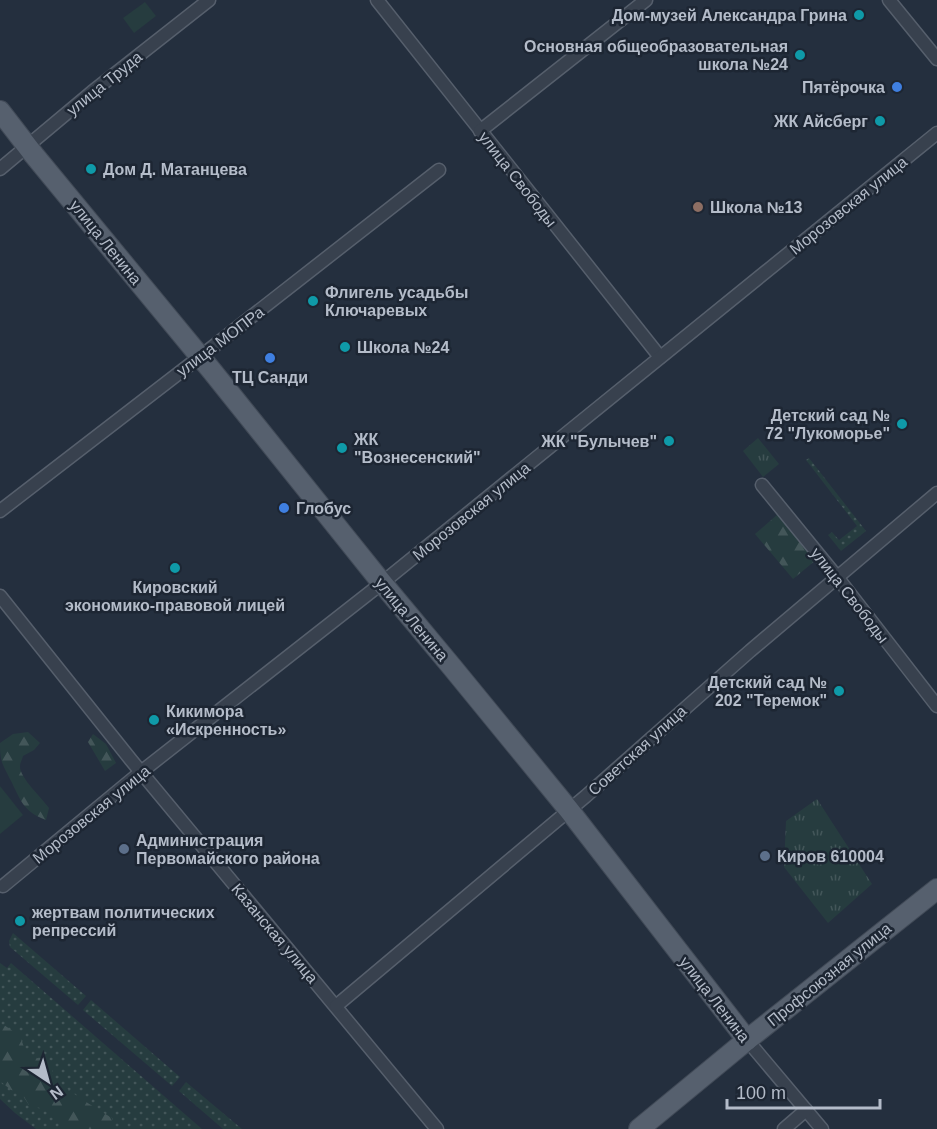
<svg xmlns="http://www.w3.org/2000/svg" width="937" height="1129" viewBox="0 0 937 1129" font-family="Helvetica,sans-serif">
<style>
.grass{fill:url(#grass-dots)}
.forest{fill:url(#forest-firs)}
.park{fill:url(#park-tufts)}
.pitch{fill:#263c3f}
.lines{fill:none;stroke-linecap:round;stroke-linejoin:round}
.minor-casing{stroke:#565f6c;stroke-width:15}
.primary-casing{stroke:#414a57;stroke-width:22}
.minor{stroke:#38414e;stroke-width:12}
.primary{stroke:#56606e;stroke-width:20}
.culture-dot{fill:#0f9aa8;stroke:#1d2633;stroke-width:2}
.shop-dot{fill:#3f7fe0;stroke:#1d2633;stroke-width:2}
.education-dot{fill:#8d6e63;stroke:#1d2633;stroke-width:2}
.service-dot{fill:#5c6f8a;stroke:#1d2633;stroke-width:2}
.labels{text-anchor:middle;stroke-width:5;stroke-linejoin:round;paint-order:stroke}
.poi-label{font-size:16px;font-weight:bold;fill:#b4bcc9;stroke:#1d2633;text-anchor:start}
.street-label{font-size:16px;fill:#b4bcc9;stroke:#1d2633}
</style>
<defs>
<pattern id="grass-dots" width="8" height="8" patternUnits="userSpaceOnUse" patternTransform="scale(1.5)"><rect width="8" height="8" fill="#263c3f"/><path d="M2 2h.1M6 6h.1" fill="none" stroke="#435659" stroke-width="1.8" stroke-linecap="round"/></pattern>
<pattern id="forest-firs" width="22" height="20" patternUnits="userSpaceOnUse" patternTransform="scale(1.5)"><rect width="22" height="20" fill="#263c3f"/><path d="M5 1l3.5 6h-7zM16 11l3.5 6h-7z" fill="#435659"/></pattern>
<pattern id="park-tufts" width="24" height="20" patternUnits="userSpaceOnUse" patternTransform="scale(1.5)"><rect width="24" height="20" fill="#263c3f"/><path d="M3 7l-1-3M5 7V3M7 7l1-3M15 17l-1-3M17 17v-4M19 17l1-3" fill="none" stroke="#435659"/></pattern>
</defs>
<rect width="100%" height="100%" fill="#242f3e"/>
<!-- grass -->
<g class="grass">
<polygon points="809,458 866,531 841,551 828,535 832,532 839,540 857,526 806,460"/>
<polygon points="13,933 86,996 78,1005 10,947 9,941"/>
<polygon points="0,963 7,968 11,963 202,1129 36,1129 15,1113 0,1099"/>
<polygon points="91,1000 180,1077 172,1086 83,1010"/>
<polygon points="186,1082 242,1129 223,1129 179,1091"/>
</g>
<!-- forest -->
<g class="forest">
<polygon points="778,514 816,560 793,579 755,534"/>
<path d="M28,732L40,743L34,750L23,756C22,760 20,763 20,766C19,777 42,798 49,808L46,820C22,811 21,800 10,779C2,763 0,762 0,743L13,734Z"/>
<polygon points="93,734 106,744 116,763 105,771 88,742"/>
<path d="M0,1025H4L20,1036L25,1050L37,1058L53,1061L52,1076C70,1093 91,1105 112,1118L113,1129H68L47,1110L29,1105L21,1093L11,1090L0,1081Z"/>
</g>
<!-- park -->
<g class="park">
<polygon points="758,438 779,464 763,477 743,451"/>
<polygon points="817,799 872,884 828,923 784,867 786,821"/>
</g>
<!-- pitch -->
<g class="pitch">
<polygon points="145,2 156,16 134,33 123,18"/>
<polygon points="0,786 23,815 0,834"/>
</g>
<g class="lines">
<!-- minor casing -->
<g class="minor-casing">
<g id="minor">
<polyline points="377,0 660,357"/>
<polyline points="889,0 937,59"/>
<polyline points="480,131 646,0"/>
<polyline points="0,169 92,92 209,0"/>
<polyline points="762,485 837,577 937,706"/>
<polyline points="0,511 214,346 439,170"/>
<polyline points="0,596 131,760 437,1129"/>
<polyline points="3,886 141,772 382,583 937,133"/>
<polyline points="336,1006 586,796 750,651 937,493"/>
<polyline points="747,1040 822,1129"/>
<polyline points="784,1129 806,1110"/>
</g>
</g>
<!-- primary casing -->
<g class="primary-casing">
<g id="primary">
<polyline points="0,111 34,155 212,371 382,583 452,667 569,810 747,1040"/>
<polyline points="639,1129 747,1040 937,889"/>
</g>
</g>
<!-- minor -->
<use href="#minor" class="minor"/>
<!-- primary -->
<use href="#primary" class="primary"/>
</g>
<!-- markers -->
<g class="culture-dot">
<circle cx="859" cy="15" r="6"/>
<circle cx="800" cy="55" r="6"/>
<circle cx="880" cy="121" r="6"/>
<circle cx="91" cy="169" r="6"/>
<circle cx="313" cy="301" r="6"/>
<circle cx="345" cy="347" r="6"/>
<circle cx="902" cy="424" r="6"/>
<circle cx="669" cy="441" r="6"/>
<circle cx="342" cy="448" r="6"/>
<circle cx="175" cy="568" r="6"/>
<circle cx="839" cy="691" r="6"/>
<circle cx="154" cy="720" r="6"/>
<circle cx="20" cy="921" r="6"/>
</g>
<g class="shop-dot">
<circle cx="897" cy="87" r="6"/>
<circle cx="270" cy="358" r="6"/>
<circle cx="284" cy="508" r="6"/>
</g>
<circle class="education-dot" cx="698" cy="207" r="6"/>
<g class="service-dot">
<circle cx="124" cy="849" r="6"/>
<circle cx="765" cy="856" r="6"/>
</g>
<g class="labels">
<!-- poi labels -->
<g class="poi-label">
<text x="847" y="21" text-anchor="end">Дом-музей Александра Грина</text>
<text x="788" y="52" text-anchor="end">Основная общеобразовательная<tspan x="788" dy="18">школа №24</tspan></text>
<text x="885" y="93" text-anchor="end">Пятёрочка</text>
<text x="868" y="127" text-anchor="end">ЖК Айсберг</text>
<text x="103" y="175">Дом Д. Матанцева</text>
<text x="710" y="213">Школа №13</text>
<text x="325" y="298">Флигель усадьбы<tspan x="325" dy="18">Ключаревых</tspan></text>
<text x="357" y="353">Школа №24</text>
<text x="270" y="383" text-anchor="middle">ТЦ Санди</text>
<text x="890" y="421" text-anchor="end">Детский сад №<tspan x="890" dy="18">72 "Лукоморье"</tspan></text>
<text x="354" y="445">ЖК<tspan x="354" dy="18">"Вознесенский"</tspan></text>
<text x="657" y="447" text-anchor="end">ЖК "Булычев"</text>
<text x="296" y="514">Глобус</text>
<text x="175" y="593" text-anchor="middle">Кировский<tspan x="175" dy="18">экономико-правовой лицей</tspan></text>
<text x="827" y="688" text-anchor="end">Детский сад №<tspan x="827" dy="18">202 "Теремок"</tspan></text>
<text x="166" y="717">Кикимора<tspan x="166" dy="18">«Искренность»</tspan></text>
<text x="136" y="846">Администрация<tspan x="136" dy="18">Первомайского района</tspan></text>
<text x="777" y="862">Киров 610004</text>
<text x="32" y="918">жертвам политических<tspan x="32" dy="18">репрессий</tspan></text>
</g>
<!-- street labels -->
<g class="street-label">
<text transform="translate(104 83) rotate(-39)" y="6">улица Труда</text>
<text transform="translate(518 179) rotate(52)" y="6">улица Свободы</text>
<text transform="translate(848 205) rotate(-39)" y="6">Морозовская улица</text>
<text transform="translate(106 242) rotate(51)" y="6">улица Ленина</text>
<text transform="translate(220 341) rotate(-37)" y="6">улица МОПРа</text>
<text transform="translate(471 511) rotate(-39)" y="6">Морозовская улица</text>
<text transform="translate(850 595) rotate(52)" y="6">улица Свободы</text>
<text transform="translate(412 619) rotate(50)" y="6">улица Ленина</text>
<text transform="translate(637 750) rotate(-42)" y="6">Советская улица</text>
<text transform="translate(91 814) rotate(-39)" y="6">Морозовская улица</text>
<text transform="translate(275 933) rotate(50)" y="6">Казанская улица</text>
<text transform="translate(829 974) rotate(-39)" y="6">Профсоюзная улица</text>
<text transform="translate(715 999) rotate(52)" y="6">улица Ленина</text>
</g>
</g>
<!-- north arrow -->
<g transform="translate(48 1081) rotate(144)" stroke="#1d2633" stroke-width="4.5" paint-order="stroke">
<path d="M0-4.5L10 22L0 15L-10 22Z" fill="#b4bcc9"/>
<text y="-9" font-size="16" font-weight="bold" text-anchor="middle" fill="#b4bcc9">N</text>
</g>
<!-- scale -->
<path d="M727 1099v9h153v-9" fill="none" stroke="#b4bcc9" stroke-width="3"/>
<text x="736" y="1099" font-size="18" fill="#b4bcc9" stroke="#1d2633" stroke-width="4.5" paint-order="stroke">100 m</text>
</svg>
